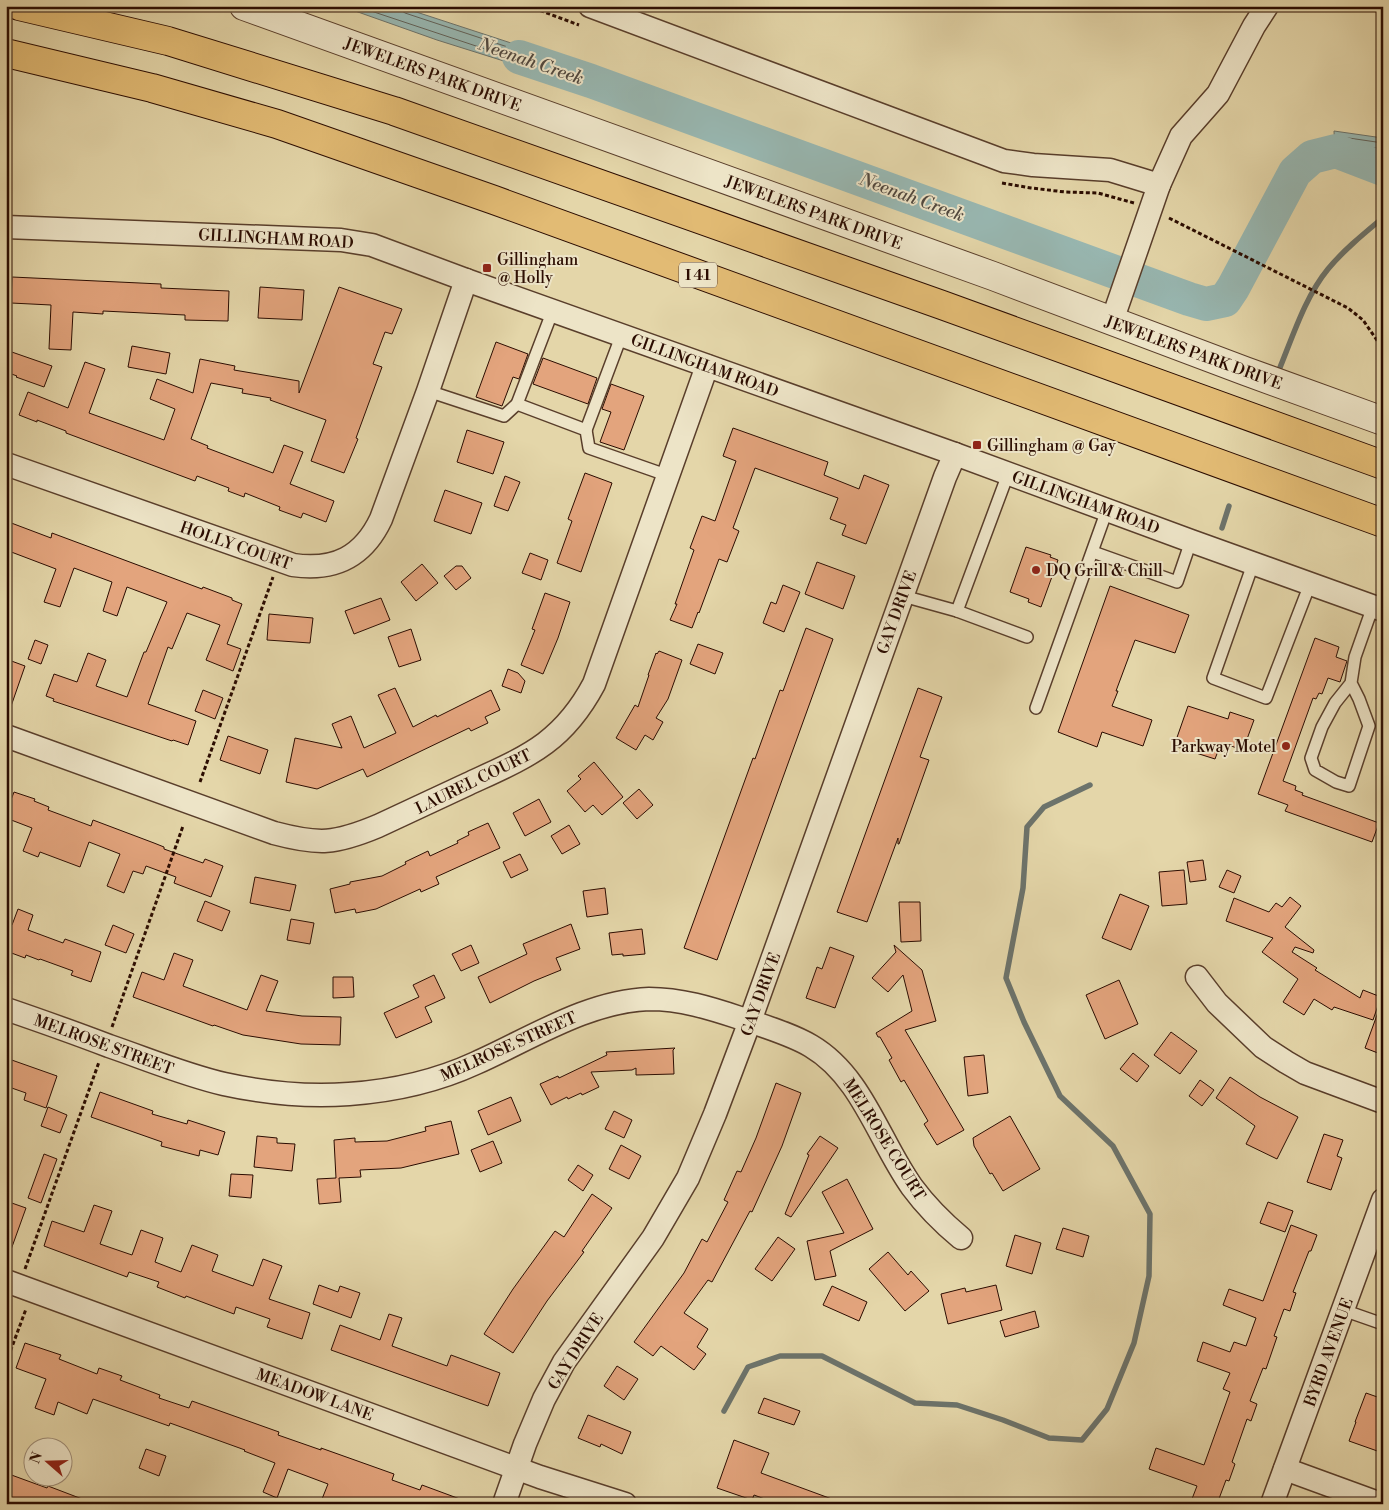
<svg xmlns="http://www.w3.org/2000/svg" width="1389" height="1510" viewBox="0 0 1389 1510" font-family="'Libre Bodoni',serif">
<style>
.water{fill:#98b7b1;stroke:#6c736b}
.pier{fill:#e4d6a9}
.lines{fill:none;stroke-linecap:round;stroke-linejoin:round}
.shore{stroke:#626259;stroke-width:1}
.stream{stroke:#6c736b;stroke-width:5.5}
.river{stroke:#98b7b1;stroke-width:34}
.building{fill:#e3a47d;stroke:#2b0c01}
.service-casing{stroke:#593e2b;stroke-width:14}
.minor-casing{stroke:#593e2b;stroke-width:25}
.tertiary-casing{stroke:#593e2b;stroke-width:30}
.motorway-casing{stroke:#2b0c01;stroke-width:30}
.path{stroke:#2b0c01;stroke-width:3;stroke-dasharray:4 2.5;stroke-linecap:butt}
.service{stroke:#ede4c7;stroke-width:11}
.minor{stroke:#ede4c7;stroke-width:22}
.tertiary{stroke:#ede4c7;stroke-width:28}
.motorway{stroke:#e2bb74;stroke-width:28}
.poi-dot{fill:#8f2418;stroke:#ede4c7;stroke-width:2}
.labels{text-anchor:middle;stroke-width:4;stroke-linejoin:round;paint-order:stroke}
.shield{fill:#ede4c7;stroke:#654d3c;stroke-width:1}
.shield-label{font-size:15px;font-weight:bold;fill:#2b0c01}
.street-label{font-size:16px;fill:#2b0c01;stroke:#ede4c7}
.poi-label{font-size:16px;fill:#2b0c01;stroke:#ede4c7;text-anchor:start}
.water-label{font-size:18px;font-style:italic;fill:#51483f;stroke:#ede4c7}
</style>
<rect width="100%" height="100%" fill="#e4d6a9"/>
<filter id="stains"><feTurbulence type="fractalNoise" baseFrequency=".004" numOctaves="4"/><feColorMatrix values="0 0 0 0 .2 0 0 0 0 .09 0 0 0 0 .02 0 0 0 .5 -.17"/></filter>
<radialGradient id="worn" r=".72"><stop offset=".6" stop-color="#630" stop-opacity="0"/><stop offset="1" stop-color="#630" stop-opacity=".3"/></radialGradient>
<!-- water -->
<g class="water">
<polygon points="341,6 398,6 563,60 564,72 545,74 437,40"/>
<polygon points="1334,131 1383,138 1383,181 1335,157"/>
</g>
<!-- pier -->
<polygon class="pier" points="515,42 533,48 525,71 507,65"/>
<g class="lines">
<!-- shore -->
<g class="shore">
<polyline points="356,6 545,69 556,68 558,67 556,63 405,13 402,11 401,6"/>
<polyline points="1383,143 1342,137 1339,140 1341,154 1383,175"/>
<polyline points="1383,149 1348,145 1346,147 1347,150 1383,168"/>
</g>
<!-- stream -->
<g class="stream">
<path d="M1279,370C1293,336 1305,297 1328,269C1343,251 1361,236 1379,221L1383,216"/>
<polyline points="1222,528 1229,506"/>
<polyline points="724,1411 748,1367 780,1356 822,1356 915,1403 957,1405 1003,1420 1049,1438 1082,1440 1107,1409 1134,1343 1149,1276 1150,1214 1113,1146 1060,1096 1024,1022 1006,978 1023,888 1027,827 1044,807 1090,785"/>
</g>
<!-- river -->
<polyline class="river" points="519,57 591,81 1189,299 1206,304 1225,300 1233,288 1295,172 1312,157 1336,151 1383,169"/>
</g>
<!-- building -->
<g class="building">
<polygon points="12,277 161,284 161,288 229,291 228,321 185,320 185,315 103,311 103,314 73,312 71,350 49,349 51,305 11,303"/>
<polygon points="260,287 304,290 302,320 258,318"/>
<polygon points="339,287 402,309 392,334 385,332 373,364 382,367 356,438 358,439 344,473 311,461 326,420 270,400 271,398 242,393 243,389 211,383 191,439 208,446 207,448 273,473 284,445 303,452 290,484 334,501 326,522 303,513 301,518 279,510 280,507 245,493 244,497 228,491 229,488 197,476 195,481 66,433 66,431 37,420 37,422 19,415 28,392 68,408 85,362 105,369 89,413 164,440 175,409 150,399 157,379 193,393 200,359 235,366 234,370 299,381 299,393"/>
<polygon points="496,342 528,354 519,379 513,377 502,406 476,397"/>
<polygon points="132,346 170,353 166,374 128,367"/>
<polygon points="6,350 52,366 44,387 16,377 17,376 6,372"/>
<polygon points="543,358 597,378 588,404 533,384"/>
<polygon points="611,384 644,396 624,450 600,442 611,412 602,409"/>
<polygon points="733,428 828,462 824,475 859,489 864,475 889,485 866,544 842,535 846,525 830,519 838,498 755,468 733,528 739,531 727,562 719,559 699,613 698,612 692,628 670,620 677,604 675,604 694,550 690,548 702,516 715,521 736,461 723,456"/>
<polygon points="467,430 504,442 493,474 457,462"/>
<polygon points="585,473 612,483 581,572 557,563 572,521 568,519"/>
<polygon points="505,476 520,482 508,511 494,506"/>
<polygon points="445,490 482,503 471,534 434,521"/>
<polygon points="6,521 51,538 52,533 202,589 203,587 232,598 232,600 242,604 227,644 241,649 233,671 206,660 220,625 187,613 172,649 168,647 148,704 196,721 188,745 173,740 172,741 68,706 53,701 54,699 46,696 54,674 77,682 88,653 106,660 96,686 127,697 144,652 146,652 167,602 127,587 117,616 103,611 112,582 74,568 60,607 44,602 56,569 6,550"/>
<polygon points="1026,547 1051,555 1050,557 1058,560 1041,607 1028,602 1029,599 1010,592"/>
<polygon points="530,553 548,560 541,580 522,573"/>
<polygon points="817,562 855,576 843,609 805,594"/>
<polygon points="422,564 438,583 416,601 401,582"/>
<polygon points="456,566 462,566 471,578 456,590 444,576"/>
<polygon points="783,585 800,592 784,632 763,623 771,602 776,604"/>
<polygon points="1110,586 1189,615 1175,653 1135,640 1116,691 1118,691 1112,706 1152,720 1143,746 1102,732 1097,747 1058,732"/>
<polygon points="545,593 570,602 558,638 543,674 521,665 535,630 532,629"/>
<polygon points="381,598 390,620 354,634 345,611"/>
<polygon points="269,614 313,618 310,643 267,640"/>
<polygon points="806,628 833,639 717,960 684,948 753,758 755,759 780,690 783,691"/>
<polygon points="411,629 421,660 399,667 388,637"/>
<polygon points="1315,638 1339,647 1336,657 1347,661 1340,682 1328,678 1322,694 1319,693 1316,699 1313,698 1283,781 1296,786 1295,790 1303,793 1302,795 1379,823 1372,842 1285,811 1288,805 1258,794"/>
<polygon points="35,640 48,645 41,664 28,659"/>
<polygon points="698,644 723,653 715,674 690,664"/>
<polygon points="659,651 682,660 668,699 656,718 663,722 653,740 645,735 636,750 616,738 635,705 638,707 649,675 648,675 656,653 657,654"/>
<polygon points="6,659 25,666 9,712 6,711"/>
<polygon points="508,669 518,673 525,681 521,693 502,686"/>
<polygon points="395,688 413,727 436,715 437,717 491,690 500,710 485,717 488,723 471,731 469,728 367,777 363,769 317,789 286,782 295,738 342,748 332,724 351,716 364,748 396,733 378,695"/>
<polygon points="918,688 942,697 920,757 929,760 899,844 898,844 898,838 867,922 837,912"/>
<polygon points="203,690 223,698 215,719 195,711"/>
<polygon points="1188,706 1228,719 1230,712 1254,720 1243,750 1228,745 1225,753 1218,751 1215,759 1174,746"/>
<polygon points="228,736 268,750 260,774 220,760"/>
<polygon points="594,762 623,797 602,815 593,805 585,812 567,791 581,779 578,776"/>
<polygon points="639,789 653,805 637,819 623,803"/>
<polygon points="14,792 35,799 34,801 49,807 48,810 91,826 93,820 154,843 164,847 164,849 203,863 205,859 223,866 211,897 174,883 176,877 146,866 143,874 133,871 124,893 107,886 120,854 89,842 80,867 40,852 38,857 23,851 32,828 6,818 6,813"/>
<polygon points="539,799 551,822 525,836 513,813"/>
<polygon points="488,823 500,848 436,877 439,884 421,892 420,889 376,909 356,913 355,909 335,913 330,889 350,884 350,882 382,876 406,864 405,862 428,851 430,856 458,843 457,841 469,835 468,832"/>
<polygon points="569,825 580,844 562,854 551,836"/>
<polygon points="520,854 528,870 511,878 503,862"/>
<polygon points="1203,860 1206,880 1190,882 1187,862"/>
<polygon points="1184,870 1187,904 1162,906 1159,872"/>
<polygon points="1227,870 1241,876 1234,893 1219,887"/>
<polygon points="255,877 296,885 290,911 250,903"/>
<polygon points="605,888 608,914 587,917 583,891"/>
<polygon points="1120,894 1149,906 1131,950 1102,938"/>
<polygon points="1290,897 1301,906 1285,927 1314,950 1313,953 1295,947 1292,952 1317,968 1315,970 1360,998 1363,990 1381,997 1373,1020 1334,1007 1332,1010 1314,999 1304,1015 1283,1002 1298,979 1262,952 1273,938 1226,921 1234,898 1269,912 1276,903 1282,907"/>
<polygon points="205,901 230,911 222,931 197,921"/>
<polygon points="899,902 920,902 921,941 901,942"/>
<polygon points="18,909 33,915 28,930 63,943 65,939 101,952 91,982 71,975 73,971 40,959 39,960 26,955 25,958 6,951 6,923 12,925"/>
<polygon points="291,919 314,923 310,944 287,940"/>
<polygon points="571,924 580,949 556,958 561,970 534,981 490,1003 478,977 527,954 523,944"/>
<polygon points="113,925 134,934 126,953 105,945"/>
<polygon points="642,929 645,954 623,956 623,954 612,955 609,933"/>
<polygon points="471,945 479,963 461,971 452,954"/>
<polygon points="894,945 922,970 936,1021 905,1030 964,1130 937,1145 924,1124 928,1121 904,1080 901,1082 889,1060 892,1058 880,1037 878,1037 876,1033 912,1011 903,975 888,992 872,978 896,952"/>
<polygon points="830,947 854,956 835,1008 806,998 817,967 822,969"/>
<polygon points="174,953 193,960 183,986 247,1010 261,975 278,981 266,1011 302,1016 341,1017 340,1045 301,1044 243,1035 214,1025 213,1026 133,997 142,972 164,980"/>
<polygon points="434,975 445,998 425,1007 432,1022 396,1038 384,1013 419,997 413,985"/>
<polygon points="333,977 353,977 354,997 333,998"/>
<polygon points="1119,980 1138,1024 1105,1039 1086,995"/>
<polygon points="1381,1004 1383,1004 1383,1055 1365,1048"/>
<polygon points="1171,1032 1197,1051 1180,1074 1154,1055"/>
<polygon points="675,1048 673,1050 674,1074 636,1075 636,1068 632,1070 591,1072 599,1087 582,1095 581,1093 568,1099 567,1097 551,1105 540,1084 558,1076 559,1078 607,1055 606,1052"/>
<polygon points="1133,1053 1149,1066 1137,1082 1120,1069"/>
<polygon points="984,1055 988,1093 968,1096 964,1057"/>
<polygon points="6,1058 57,1076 46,1108 24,1100 26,1093 6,1086"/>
<polygon points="1230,1077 1260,1097 1298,1117 1277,1159 1246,1144 1255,1126 1216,1098"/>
<polygon points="1200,1080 1214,1090 1202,1106 1189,1096"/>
<polygon points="776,1083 801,1093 782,1146 752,1212 750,1211 712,1282 708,1280 684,1313 708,1329 697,1347 706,1354 694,1370 661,1346 653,1356 634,1342 684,1273 702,1239 707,1242 728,1202 724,1200 737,1171 741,1172 756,1138"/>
<polygon points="100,1092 153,1111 152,1114 187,1124 188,1120 225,1132 218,1155 200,1150 199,1156 161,1146 162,1142 91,1117"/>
<polygon points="511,1097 521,1121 488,1135 478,1111"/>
<polygon points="48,1107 67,1115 60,1133 41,1126"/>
<polygon points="614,1111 632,1120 624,1138 605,1129"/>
<polygon points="1010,1116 1040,1169 1003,1191 992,1173 990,1174 974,1146 973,1138"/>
<polygon points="451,1121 459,1154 401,1168 360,1170 361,1177 339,1178 341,1202 319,1204 317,1179 336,1178 334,1140 355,1138 355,1142 387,1141 426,1131 425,1127"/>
<polygon points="1324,1134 1343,1140 1337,1156 1342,1158 1331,1190 1307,1182"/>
<polygon points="257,1136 277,1138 277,1143 295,1144 292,1171 254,1167"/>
<polygon points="820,1136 838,1148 791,1217 785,1214 809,1155 807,1154"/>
<polygon points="493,1141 502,1163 480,1172 471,1150"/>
<polygon points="621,1145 641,1156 629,1179 609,1169"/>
<polygon points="44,1154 57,1159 41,1203 28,1198"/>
<polygon points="578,1165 593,1175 583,1191 568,1180"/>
<polygon points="231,1174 253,1175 251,1198 229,1196"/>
<polygon points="847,1179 873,1229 830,1251 836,1276 815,1280 807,1241 844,1233 822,1192"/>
<polygon points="592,1194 612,1208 582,1251 584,1252 547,1301 513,1353 484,1334 513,1289 555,1231 564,1237"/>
<polygon points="6,1201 26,1208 8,1258 6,1258"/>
<polygon points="1268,1202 1293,1211 1285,1232 1260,1223"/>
<polygon points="94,1205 112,1211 100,1244 132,1255 141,1230 163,1238 155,1262 181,1272 192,1245 218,1255 212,1271 253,1286 263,1259 282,1266 269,1299 310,1313 302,1339 267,1327 270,1319 236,1307 234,1314 186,1296 185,1298 157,1287 159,1282 129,1272 127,1277 44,1246 52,1221 84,1232"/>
<polygon points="1291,1225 1317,1235 1311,1251 1309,1251 1293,1292 1296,1293 1290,1311 1284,1309 1274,1336 1277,1337 1266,1369 1263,1368 1250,1401 1257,1404 1251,1421 1247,1419 1232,1462 1235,1464 1229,1481 1226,1480 1217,1504 1190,1504 1197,1486 1149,1469 1156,1448 1204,1465 1230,1392 1223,1389 1230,1373 1197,1361 1203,1342 1230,1352 1234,1342 1246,1346 1256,1318 1223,1305 1229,1289 1263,1301"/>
<polygon points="1063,1228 1089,1236 1083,1257 1056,1249"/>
<polygon points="1015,1235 1041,1243 1032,1274 1006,1266"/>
<polygon points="778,1237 795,1249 772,1281 755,1269"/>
<polygon points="888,1252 908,1275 911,1271 929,1291 905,1311 869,1269"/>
<polygon points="319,1285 338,1292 340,1286 360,1293 351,1318 313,1304"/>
<polygon points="996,1285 1002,1310 948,1324 941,1294 965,1288 966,1292"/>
<polygon points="832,1286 867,1302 859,1321 823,1305"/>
<polygon points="1035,1311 1039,1327 1005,1337 1000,1321"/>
<polygon points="389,1314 402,1318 392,1346 447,1366 451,1355 500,1373 488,1406 331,1350 340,1325 380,1340"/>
<polygon points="25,1343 61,1355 59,1359 97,1374 99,1368 122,1376 120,1380 160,1395 159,1398 189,1408 192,1401 279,1432 278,1435 321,1450 321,1448 394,1474 392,1480 420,1490 422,1485 468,1502 467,1504 320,1504 328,1484 288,1469 277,1498 263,1492 275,1463 244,1451 245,1450 170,1423 169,1426 93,1399 87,1414 58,1402 54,1415 35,1408 46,1379 16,1368"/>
<polygon points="617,1366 638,1379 624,1400 604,1386"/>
<polygon points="1366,1393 1383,1399 1383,1453 1349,1441 1356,1422 1355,1422"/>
<polygon points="764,1398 800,1411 794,1425 758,1413"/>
<polygon points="588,1415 631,1432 622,1454 601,1444 600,1447 578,1438"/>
<polygon points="734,1440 769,1453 761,1473 840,1502 840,1504 778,1504 754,1495 752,1500 717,1488"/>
<polygon points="146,1449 166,1456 159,1476 139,1468"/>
<polygon points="6,1473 47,1488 48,1486 90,1502 90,1504 6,1504"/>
</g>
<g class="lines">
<!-- service casing -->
<g class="service-casing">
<g id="service">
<polyline points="428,391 504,416 517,404 553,310"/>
<polyline points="517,404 586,430 589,448 669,476"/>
<polyline points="586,430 622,334"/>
<polyline points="1093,552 1177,582 1191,541"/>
<polyline points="1253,564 1213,678 1266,698 1310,584"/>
<polyline points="903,596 957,611 1008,474"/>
<polyline points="957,611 1027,637"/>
<polyline points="1351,683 1359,699 1369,726 1349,786 1336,782 1315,770 1311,758 1322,727 1335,703 1351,683 1355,657 1373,606"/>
<polyline points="1036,708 1107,510"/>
<polyline points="1343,1310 1383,1324"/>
</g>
</g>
<!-- minor casing -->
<g class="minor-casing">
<g id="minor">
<polyline points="590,6 1004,161 1033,165 1110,170 1159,185"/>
<polyline points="6,227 341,240 372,245 466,280 955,454 1191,541 1383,610"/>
<polyline points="1112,321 1159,185 1181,136 1218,94 1254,26 1267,6"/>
<path d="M6,464L293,565C335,571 363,557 381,519L428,391L466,280"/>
<path d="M6,736L274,833C319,845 335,844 378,826C408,812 438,798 468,784C526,757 562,744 594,684L707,366"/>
<polyline points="1197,977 1217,1003 1263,1047 1286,1062 1305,1073 1383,1102"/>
<path d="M6,1009C41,1021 75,1033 109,1046C147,1059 185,1075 224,1084C265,1093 307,1097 349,1094C392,1091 437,1081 476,1063C530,1039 588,1001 649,999C681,999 710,1008 740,1018C763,1026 791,1034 811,1046C862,1076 879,1141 912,1187C926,1206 943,1223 961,1238"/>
<polyline points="6,1281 540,1477 625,1504"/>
<polyline points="1285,1469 1381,1504"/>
<polyline points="504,1504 525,1444 544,1399 564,1362 653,1238 688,1178 715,1114 750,1021 945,477 955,454"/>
<polyline points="1272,1504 1383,1200"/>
</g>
</g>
<!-- tertiary casing -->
<g class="tertiary-casing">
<polyline id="tertiary" points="244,6 993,276 1245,371 1383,421"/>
</g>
<!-- motorway casing -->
<g class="motorway-casing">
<g id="motorway">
<polyline points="19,6 168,41 394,111 942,305 1383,465"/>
<polyline points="6,53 152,88 277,124 494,200 1383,523"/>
</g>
</g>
<!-- path -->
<g class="path">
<polyline points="528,6 579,25"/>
<polyline points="1002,183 1031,188 1065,192 1098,193 1134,203"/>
<polyline points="1169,218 1348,308 1363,320 1383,349"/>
<polyline points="200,782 273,577"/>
<polyline points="112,1027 183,826"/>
<polyline points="25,1269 99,1062"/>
<polyline points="6,1363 26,1309"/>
</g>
<!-- service -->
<use href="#service" class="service"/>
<!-- minor -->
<use href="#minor" class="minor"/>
<!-- tertiary -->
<use href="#tertiary" class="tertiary"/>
<!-- motorway -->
<use href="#motorway" class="motorway"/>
</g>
<!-- markers -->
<g class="poi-dot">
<rect x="482" y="263" width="10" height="10" rx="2.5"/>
<rect x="972" y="440" width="10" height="10" rx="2.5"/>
<circle cx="1036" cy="570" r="5"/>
<circle cx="1286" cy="746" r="5"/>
</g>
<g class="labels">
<!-- shield labels -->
<rect class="shield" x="679" y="262.5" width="38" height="25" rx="4"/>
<g class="shield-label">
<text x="698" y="280">I 41</text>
</g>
<!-- street labels -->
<g class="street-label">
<text transform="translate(433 74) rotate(20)" y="6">JEWELERS PARK DRIVE</text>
<text transform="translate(814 212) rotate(20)" y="6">JEWELERS PARK DRIVE</text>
<text transform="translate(276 238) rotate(3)" y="6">GILLINGHAM ROAD</text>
<text transform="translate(1194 352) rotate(20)" y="6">JEWELERS PARK DRIVE</text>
<text transform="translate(705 365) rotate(20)" y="6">GILLINGHAM ROAD</text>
<text transform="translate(1086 502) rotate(20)" y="6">GILLINGHAM ROAD</text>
<text transform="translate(236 545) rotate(19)" y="6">HOLLY COURT</text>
<text transform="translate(896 612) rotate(-70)" y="6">GAY DRIVE</text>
<text transform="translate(473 781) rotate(-26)" y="6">LAUREL COURT</text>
<text transform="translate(760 994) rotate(-70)" y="6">GAY DRIVE</text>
<text transform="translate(104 1044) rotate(20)" y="6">MELROSE STREET</text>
<text transform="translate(508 1046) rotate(-24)" y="6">MELROSE STREET</text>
<text transform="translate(885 1139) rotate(58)" y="6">MELROSE COURT</text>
<text transform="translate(575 1351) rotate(-57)" y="6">GAY DRIVE</text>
<text transform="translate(1328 1352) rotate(-70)" y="6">BYRD AVENUE</text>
<text transform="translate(315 1394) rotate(20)" y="6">MEADOW LANE</text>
</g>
<!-- poi labels -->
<g class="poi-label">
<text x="497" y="265">Gillingham<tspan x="497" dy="18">@ Holly</tspan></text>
<text x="987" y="451">Gillingham @ Gay</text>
<text x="1046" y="576">DQ Grill &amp; Chill</text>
<text x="1276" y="752" text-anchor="end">Parkway Motel</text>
</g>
<!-- water labels -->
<g class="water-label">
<text transform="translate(531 61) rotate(19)" y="6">Neenah Creek</text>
<text transform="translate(912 197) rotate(20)" y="6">Neenah Creek</text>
</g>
</g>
<!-- margin -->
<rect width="1389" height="1510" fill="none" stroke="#e4d6a9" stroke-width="25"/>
<rect x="8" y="8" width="1374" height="1495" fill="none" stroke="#2b0c01" stroke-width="2.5"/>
<rect x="12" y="12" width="1364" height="1485" fill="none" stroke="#2b0c01"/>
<!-- north arrow -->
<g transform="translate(48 1462) rotate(290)"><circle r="24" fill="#ede4c7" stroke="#9f8e78"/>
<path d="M0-4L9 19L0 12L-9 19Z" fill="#8f2418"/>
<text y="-8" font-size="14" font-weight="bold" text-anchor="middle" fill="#2b0c01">N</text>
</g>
<rect width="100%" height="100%" filter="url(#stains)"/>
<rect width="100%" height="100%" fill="url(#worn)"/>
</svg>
